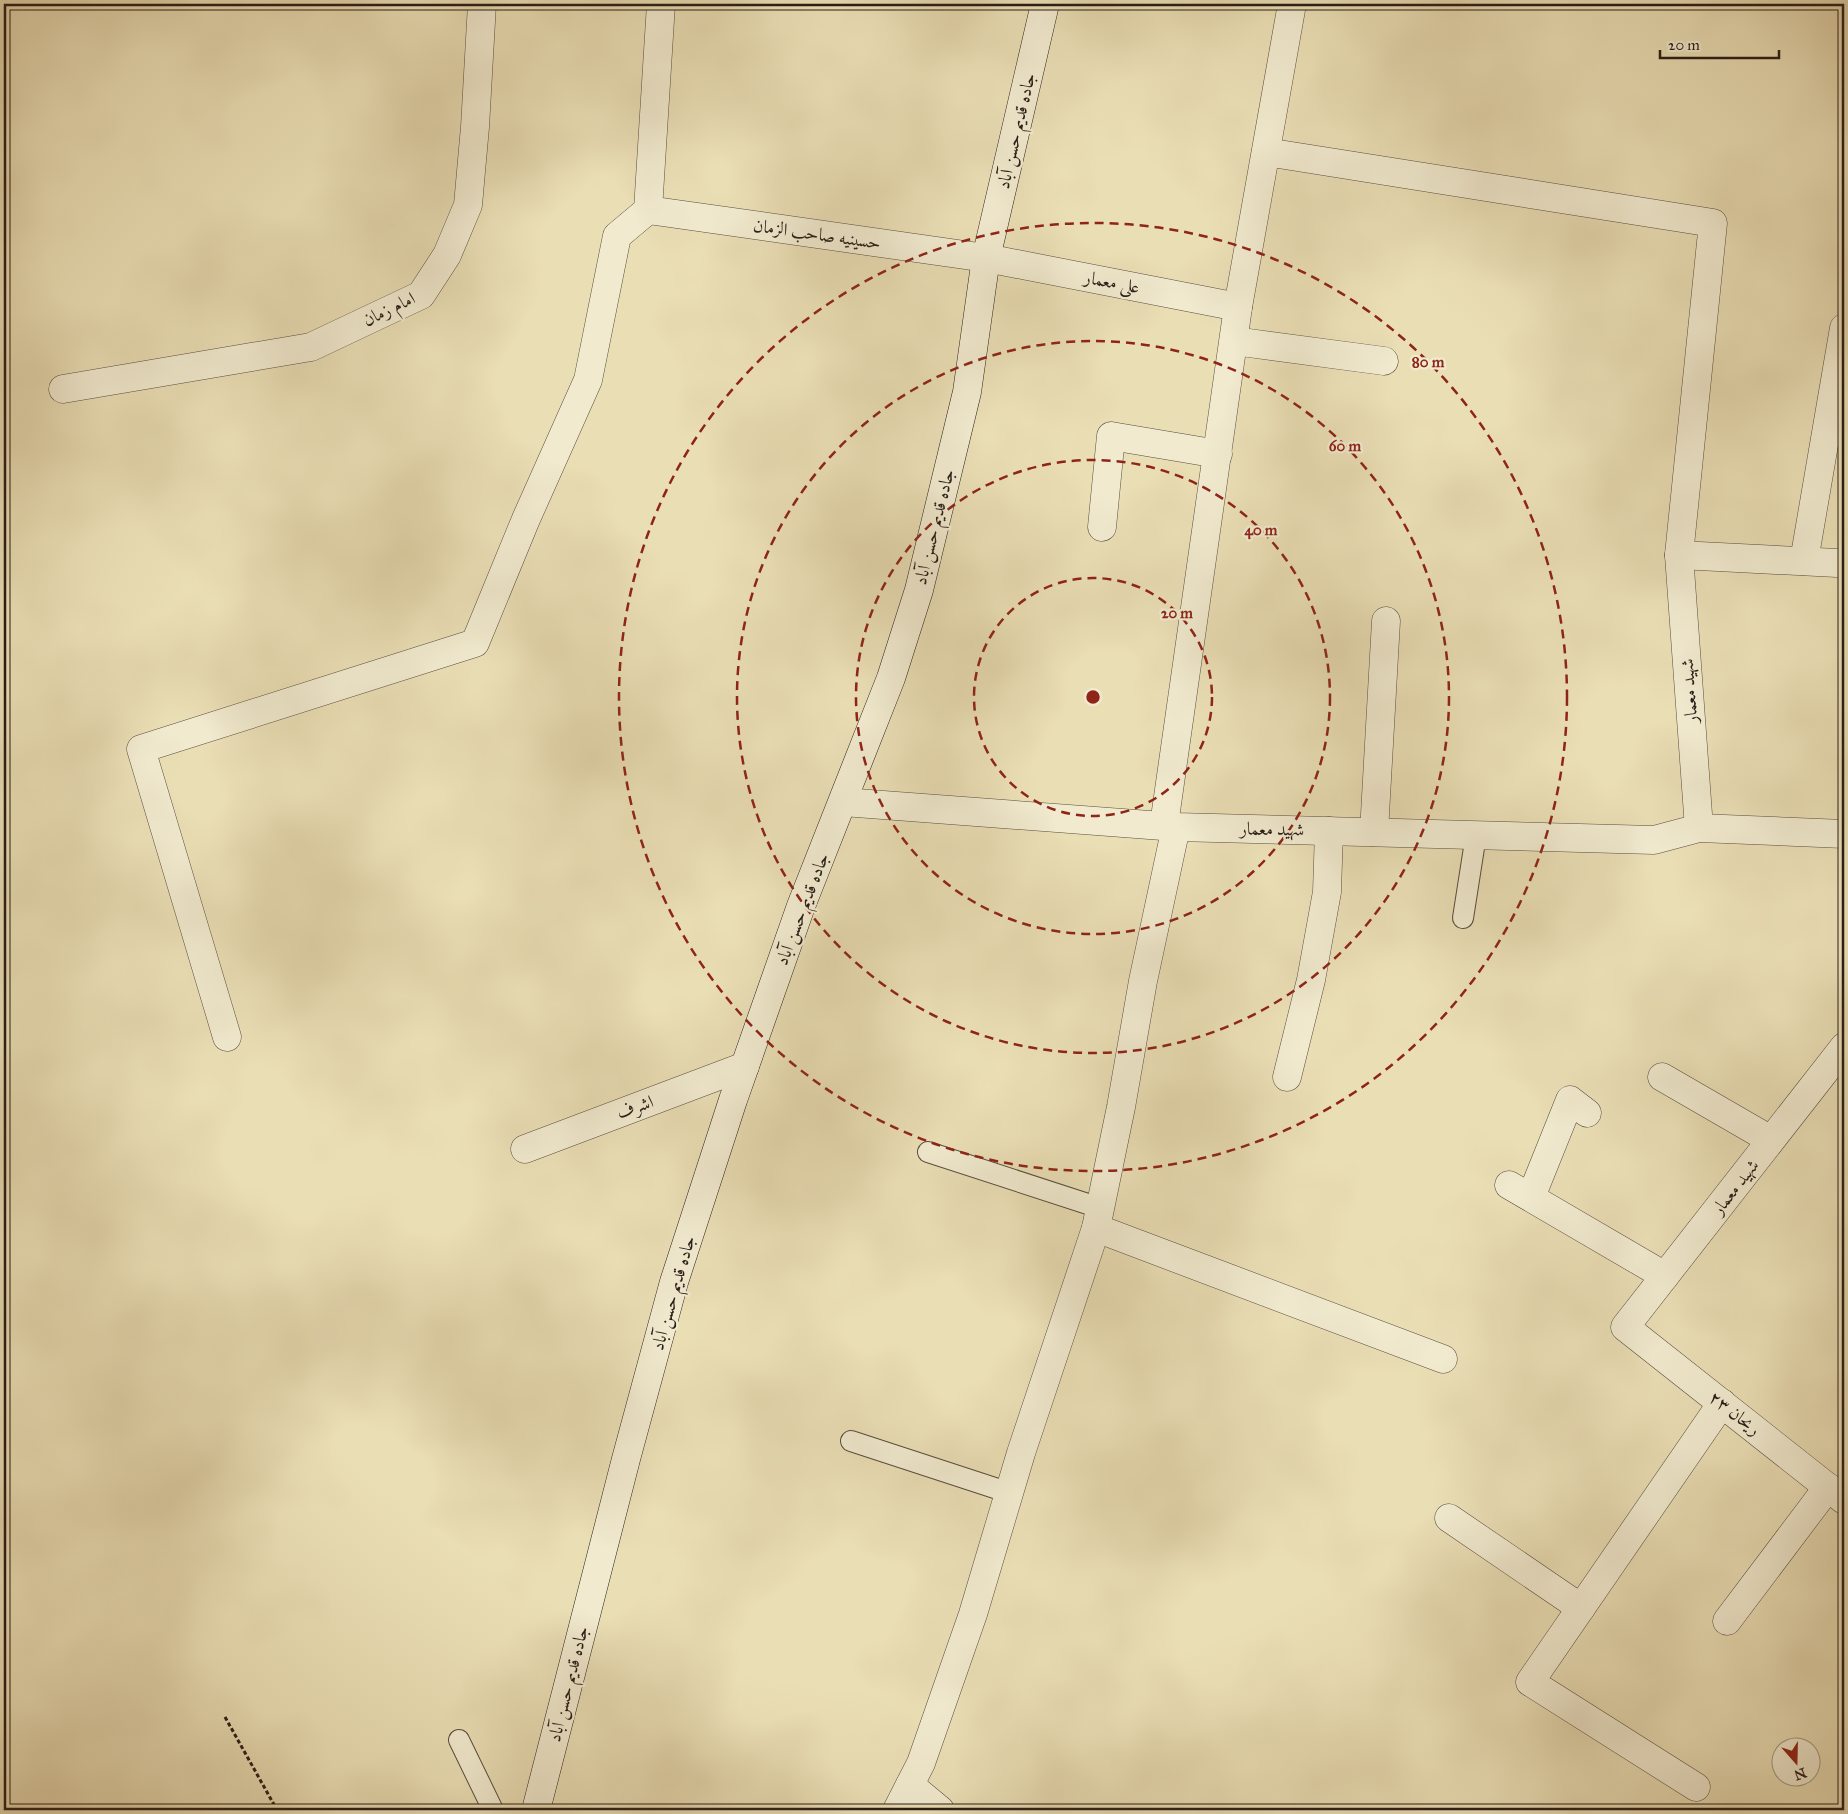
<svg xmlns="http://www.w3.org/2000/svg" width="1848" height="1814" viewBox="0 0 1848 1814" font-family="'IM FELL Great Primer',Amiri,serif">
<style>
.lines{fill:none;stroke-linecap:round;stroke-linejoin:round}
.lane-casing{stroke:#584d3e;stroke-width:22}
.street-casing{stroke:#584d3e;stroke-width:29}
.secondary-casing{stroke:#281d17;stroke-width:29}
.path{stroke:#281d17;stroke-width:3;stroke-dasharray:4 2.5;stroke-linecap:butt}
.lane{stroke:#f1eacf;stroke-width:20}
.street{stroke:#f1eacf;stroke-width:28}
.secondary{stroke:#f1eacf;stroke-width:28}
.ring{fill:none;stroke:#8f2418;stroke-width:2.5;stroke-dasharray:9 6}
.labels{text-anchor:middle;stroke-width:4.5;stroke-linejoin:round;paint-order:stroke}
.street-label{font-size:18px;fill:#281d17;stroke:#f1eacf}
.centre{fill:#8f2418;stroke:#f1eacf;stroke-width:2.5}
.ring-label{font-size:15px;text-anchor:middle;font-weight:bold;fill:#8f2418;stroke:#f1eacf;stroke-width:4.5;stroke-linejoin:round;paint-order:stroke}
</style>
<rect width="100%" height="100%" fill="#eadeb5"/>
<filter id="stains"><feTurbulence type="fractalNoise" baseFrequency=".004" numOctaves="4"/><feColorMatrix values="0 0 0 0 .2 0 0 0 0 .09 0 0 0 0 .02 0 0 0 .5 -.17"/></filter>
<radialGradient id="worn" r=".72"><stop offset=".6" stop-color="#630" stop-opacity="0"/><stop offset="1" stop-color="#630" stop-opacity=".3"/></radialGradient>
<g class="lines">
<!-- lane casing -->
<g class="lane-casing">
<g id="lane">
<polyline points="1463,918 1476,835"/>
<polyline points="928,1152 1100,1208"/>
<polyline points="851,1441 1010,1493"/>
<polyline points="459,1740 493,1810"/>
</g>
</g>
<!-- street casing -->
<g class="street-casing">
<g id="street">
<polyline points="1266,152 1713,223 1679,555 1699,828"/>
<polyline points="648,210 986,258 1238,307"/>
<polyline points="1234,341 1384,361"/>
<polyline points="63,389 311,347 421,295 447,255 468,205 475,127 482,4"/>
<polyline points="1102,527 1111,436 1218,454"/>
<polyline points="1679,555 1837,563"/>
<polyline points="1804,561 1844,328"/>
<polyline points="843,802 1176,827 1654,840 1699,828 1844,834"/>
<polyline points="1164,825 1238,307 1292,4"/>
<polyline points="1374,832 1386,621"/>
<polyline points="227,1037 141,749 475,643 526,519 588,380 617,236 648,210 661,4"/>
<polyline points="1844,1047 1625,1327 1844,1500"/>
<polyline points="1287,1077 1311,980 1327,892 1329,831"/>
<polyline points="1662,1077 1771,1140"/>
<polyline points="525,1149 745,1066"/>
<polyline points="1509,1185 1665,1276"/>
<polyline points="1531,1197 1570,1100 1587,1113"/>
<polyline points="1096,1228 1443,1359"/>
<polyline points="1449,1518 1581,1608"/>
<polyline points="1727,1621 1828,1487"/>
<polyline points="910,1785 940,1810"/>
<polyline points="1696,1787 1530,1682 1722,1403"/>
<polyline points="897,1810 921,1763 973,1614 1021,1453 1096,1228 1121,1107 1143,981 1176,827"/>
</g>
</g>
<!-- secondary casing -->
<g class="secondary-casing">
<polyline id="secondary" points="536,1810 626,1459 674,1282 733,1100 801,906 891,678 919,590 967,392 986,258 1045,4"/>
</g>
<!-- path -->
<polyline class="path" points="225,1717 277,1810"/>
<!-- lane -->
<use href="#lane" class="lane"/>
<!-- street -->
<use href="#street" class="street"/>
<!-- secondary -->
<use href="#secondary" class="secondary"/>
</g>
<!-- distance rings -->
<g class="ring">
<circle cx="1093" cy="697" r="119"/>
<circle cx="1093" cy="697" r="237"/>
<circle cx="1093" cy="697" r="356"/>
<circle cx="1093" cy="697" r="474"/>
</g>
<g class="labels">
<!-- street labels -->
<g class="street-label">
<text transform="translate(1016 131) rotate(-77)" y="6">جاده قدیم حسن آباد</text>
<text transform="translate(817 234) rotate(8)" y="6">حسینیه صاحب الزمان</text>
<text transform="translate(1112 282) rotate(11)" y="6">علی معمار</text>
<text transform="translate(389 309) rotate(-26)" y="6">امام زمان</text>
<text transform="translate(934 527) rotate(-76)" y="6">جاده قدیم حسن آباد</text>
<text transform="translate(1689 691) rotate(-94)" y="6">شهید معمار</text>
<text transform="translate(1272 829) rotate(1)" y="6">شهید معمار</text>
<text transform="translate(802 909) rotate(-69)" y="6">جاده قدیم حسن آباد</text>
<text transform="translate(635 1107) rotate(-20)" y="6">اشرف</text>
<text transform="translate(1735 1187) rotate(-52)" y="6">شهید معمار</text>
<text transform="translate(673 1293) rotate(-74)" y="6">جاده قدیم حسن آباد</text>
<text transform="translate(1735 1413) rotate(38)" y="6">ریحان ۲۳</text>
<text transform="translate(568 1684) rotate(-76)" y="6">جاده قدیم حسن آباد</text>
</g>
</g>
<circle cx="1093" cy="697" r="8" class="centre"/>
<g class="ring-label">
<text x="1428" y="367">80 m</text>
<text x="1345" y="451">60 m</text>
<text x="1261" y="535">40 m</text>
<text x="1177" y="618">20 m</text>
</g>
<!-- margin -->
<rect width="1848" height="1814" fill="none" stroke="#eadeb5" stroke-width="20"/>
<rect x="5" y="5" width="1838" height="1804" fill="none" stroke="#281d17" stroke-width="2.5"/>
<rect x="10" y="10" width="1828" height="1794" fill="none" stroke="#281d17"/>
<!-- north arrow -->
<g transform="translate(1796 1762) rotate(160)"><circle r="24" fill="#f1eacf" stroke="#a19885"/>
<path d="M0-4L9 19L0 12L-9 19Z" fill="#8f2418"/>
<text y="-8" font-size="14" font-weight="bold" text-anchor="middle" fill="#281d17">N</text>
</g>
<!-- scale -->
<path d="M1660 50v8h119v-8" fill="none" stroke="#281d17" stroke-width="2.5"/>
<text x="1668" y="50" font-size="15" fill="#281d17" stroke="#f1eacf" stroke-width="4" paint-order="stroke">20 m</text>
<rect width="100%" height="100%" filter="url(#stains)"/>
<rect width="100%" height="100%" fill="url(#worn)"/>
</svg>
